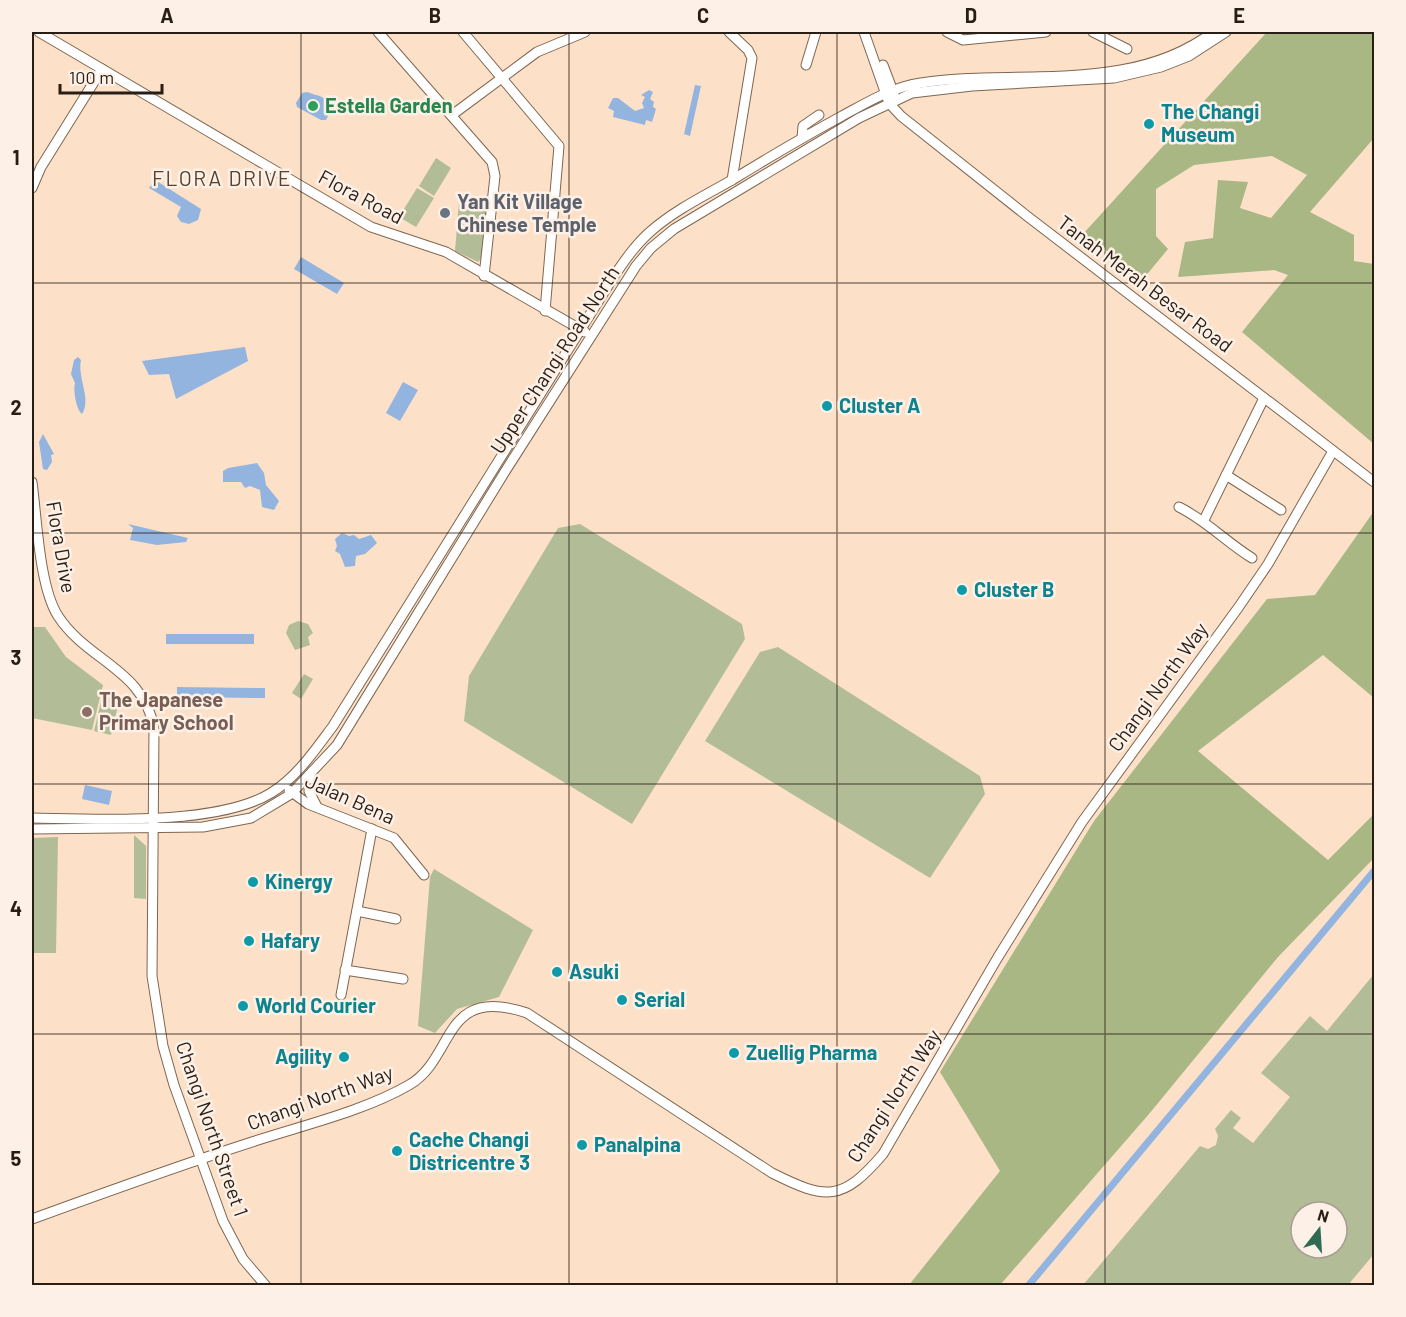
<svg xmlns="http://www.w3.org/2000/svg" width="1406" height="1317" viewBox="0 0 1406 1317" font-family="Barlow,sans-serif">
<style>
.green{fill:#b2bd97;fill-rule:evenodd}
.forest{fill:#a8b783}
.water{fill:#93b4df}
.lines{fill:none;stroke-linecap:round;stroke-linejoin:round}
.canal{stroke:#93b4df;stroke-width:7}
.minor-casing{stroke:#7f6650;stroke-width:11}
.minor{stroke:#fff;stroke-width:9}
.grid{fill:none;stroke:#281e15;stroke-width:1.5;stroke-opacity:0.55}
.leisure-dot{fill:#2e9e5b;stroke:#fdf1e7;stroke-width:2}
.culture-dot{fill:#0f9aa8;stroke:#fdf1e7;stroke-width:2}
.worship-dot{fill:#6b7280;stroke:#fdf1e7;stroke-width:2}
.education-dot{fill:#8d6e63;stroke:#fdf1e7;stroke-width:2}
.labels{text-anchor:middle;stroke-width:5;stroke-linejoin:round;paint-order:stroke}
.leisure-label{font-size:20px;font-weight:bold;fill:#27864d;stroke:#fdf1e7;text-anchor:start}
.culture-label{font-size:20px;font-weight:bold;fill:#0d838f;stroke:#fdf1e7;text-anchor:start}
.street-label{font-size:20px;fill:#281e15;stroke:#fdf1e7}
.worship-label{font-size:20px;font-weight:bold;fill:#5b616d;stroke:#fdf1e7;text-anchor:start}
.education-label{font-size:20px;font-weight:bold;fill:#785e54;stroke:#fdf1e7;text-anchor:start}
.neighbourhood-label{font-size:21px;letter-spacing:1.5px;fill:#59422d;stroke:#fdf1e7}
.neatline{fill:none;stroke:#281e15;stroke-width:2}
.grid-label{font-size:20px;text-anchor:middle;font-weight:bold;fill:#281e15}
</style>
<rect width="100%" height="100%" fill="#fde0c8"/>
<!-- green -->
<g class="green">
<polygon points="436,158 451,168 434,196 419,186"/>
<polygon points="417,188 434,198 416,227 399,217"/>
<polygon points="459,202 487,206 482,258 478,262 455,251"/>
<polygon points="580,524 742,624 745,639 632,824 464,721 469,676 558,528"/>
<polygon points="298,621 308,624 313,633 308,637 310,645 295,650 286,633 289,625"/>
<polygon points="32,627 45,627 66,657 103,685 92,730 32,718"/>
<polygon points="778,647 980,776 985,794 930,878 705,741 760,652"/>
<polygon points="304,674 313,679 301,699 292,693"/>
<polygon points="103,693 120,697 111,735 94,731"/>
<polygon points="134,835 146,846 146,899 134,898"/>
<polygon points="58,837 56,953 32,953 32,838"/>
<polygon points="434,869 533,930 499,997 457,1009 435,1033 418,1026 430,877"/>
<path d="M1374,974V1254L1348,1285H1083L1200,1146L1208,1149L1216,1145L1218,1136L1215,1129L1231,1110L1241,1118L1233,1128L1253,1143L1290,1097L1261,1073L1310,1016L1327,1031ZM1301,1212H1337V1248H1301Z"/>
</g>
<!-- forest -->
<g class="forest">
<polygon points="1267,32 1374,32 1374,138 1310,212 1354,235 1354,261 1374,264 1374,444 1242,332 1288,275 1274,270 1178,277 1185,242 1213,238 1218,180 1248,182 1240,208 1271,218 1307,175 1272,156 1194,165 1156,189 1156,236 1168,249 1144,278 1083,234"/>
<polygon points="1374,511 1374,698 1323,655 1198,751 1328,860 1374,814 1374,858 1278,957 1149,1114 1000,1285 909,1285 1000,1171 940,1072 1094,821 1267,599 1315,595"/>
</g>
<!-- water -->
<g class="water">
<polygon points="695,85 701,86 690,136 684,134"/>
<polygon points="649,90 653,92 650,99 654,102 653,107 656,109 652,122 646,120 645,125 613,117 614,111 608,108 613,98 618,98 635,111 644,108 642,103 645,97 641,95"/>
<path d="M307,92C320,97 325,94 331,110L326,120H321L297,107L296,103L302,93Z"/>
<polygon points="155,180 201,209 198,220 189,224 181,222 177,216 181,207 149,188"/>
<polygon points="301,257 344,283 337,294 294,269"/>
<polygon points="245,347 248,361 176,399 169,374 149,375 142,361"/>
<path d="M78,357L81,360C77,377 92,400 82,414C76,409 73,390 75,383L71,374L74,360Z"/>
<polygon points="403,382 418,390 400,421 386,413"/>
<polygon points="43,434 54,454 51,455 52,462 47,470 43,469 39,442"/>
<polygon points="257,463 264,473 266,485 279,501 274,510 262,507 260,490 250,486 245,488 241,482 223,482 223,471 228,468"/>
<polygon points="128,524 188,538 186,542 157,545 130,540 133,528"/>
<polygon points="342,533 349,536 354,535 359,539 371,535 377,543 365,554 356,556 355,566 345,567 340,554 335,551 337,546 335,539"/>
<rect x="166" y="634" width="88" height="10"/>
<polygon points="177,687 265,688 265,698 177,697"/>
<polygon points="85,785 112,791 109,805 82,799"/>
</g>
<g class="lines">
<!-- canal -->
<polyline class="canal" points="1028,1286 1374,871"/>
<!-- minor casing -->
<g class="minor-casing">
<g id="minor">
<polyline points="39,32 371,227 446,252 585,332"/>
<polyline points="378,32 492,162 495,176 484,276"/>
<polyline points="463,32 559,146 545,311"/>
<polyline points="729,32 748,50 752,58 732,180"/>
<polyline points="864,32 889,103 901,116 1027,216 1374,482"/>
<polyline points="947,32 963,40 1046,32"/>
<polyline points="1093,32 1127,49"/>
<polyline points="806,65 816,32"/>
<polyline points="883,65 894,94"/>
<polyline points="452,115 537,52 585,32"/>
<polyline points="802,138 803,126 819,115"/>
<polyline points="32,188 41,167 102,69"/>
<polyline points="1226,475 1281,510"/>
<path d="M32,482C37,518 39,586 58,616C87,661 145,670 154,729L152,976L163,1046L174,1085L223,1221L243,1259L266,1286"/>
<path d="M1179,507C1207,521 1226,542 1252,558"/>
<polyline points="1204,520 1264,398"/>
<polyline points="310,776 309,791 317,807"/>
<polyline points="289,790 308,804 394,838 424,875"/>
<path d="M32,818C96,819 217,826 271,793C297,777 315,750 333,726L614,276C625,260 636,244 651,231C675,210 704,196 732,180C768,158 805,136 842,116C868,102 892,87 921,83C1017,68 1130,95 1213,32"/>
<polyline points="32,829 203,827 251,818 291,794 337,745 506,470 636,266 651,248 674,229 859,118 912,93 972,86 1114,78 1161,67 1189,56 1226,32"/>
<polyline points="357,911 396,919"/>
<polyline points="345,970 403,979"/>
<polyline points="341,995 372,829"/>
<path d="M32,1219C106,1192 180,1165 255,1141C304,1125 364,1111 409,1085C456,1058 441,984 527,1013L772,1173C826,1200 842,1202 883,1154L998,957L1082,822L1238,608L1268,564L1333,451"/>
</g>
</g>
<!-- minor -->
<use href="#minor" class="minor"/>
</g>
<!-- grid -->
<path class="grid" d="M301,32V1286M569,32V1286M837,32V1286M1105,32V1286M32,283H1374M32,533H1374M32,784H1374M32,1034H1374"/>
<!-- markers -->
<circle class="leisure-dot" cx="313" cy="106" r="6"/>
<g class="culture-dot">
<circle cx="1149" cy="124" r="6"/>
<circle cx="827" cy="406" r="6"/>
<circle cx="962" cy="590" r="6"/>
<circle cx="253" cy="882" r="6"/>
<circle cx="249" cy="941" r="6"/>
<circle cx="557" cy="972" r="6"/>
<circle cx="622" cy="1000" r="6"/>
<circle cx="243" cy="1006" r="6"/>
<circle cx="734" cy="1053" r="6"/>
<circle cx="344" cy="1057" r="6"/>
<circle cx="582" cy="1145" r="6"/>
<circle cx="397" cy="1151" r="6"/>
</g>
<circle class="worship-dot" cx="445" cy="213" r="6"/>
<circle class="education-dot" cx="87" cy="712" r="6"/>
<g class="labels">
<!-- leisure labels -->
<g class="leisure-label">
<text x="325" y="113">Estella Garden</text>
</g>
<!-- culture labels -->
<g class="culture-label">
<text x="1161" y="119">The Changi<tspan x="1161" dy="23">Museum</tspan></text>
<text x="839" y="413">Cluster A</text>
<text x="974" y="597">Cluster B</text>
<text x="265" y="889">Kinergy</text>
<text x="261" y="948">Hafary</text>
<text x="569" y="979">Asuki</text>
<text x="634" y="1007">Serial</text>
<text x="255" y="1013">World Courier</text>
<text x="746" y="1060">Zuellig Pharma</text>
<text x="332" y="1064" text-anchor="end">Agility</text>
<text x="409" y="1147">Cache Changi<tspan x="409" dy="23">Districentre 3</tspan></text>
<text x="594" y="1152">Panalpina</text>
</g>
<!-- street labels -->
<g class="street-label">
<text transform="translate(361 197) rotate(28)" y="7">Flora Road</text>
<text transform="translate(1145 284) rotate(37)" y="7">Tanah Merah Besar Road</text>
<text transform="translate(555 360) rotate(-57)" y="7">Upper Changi Road North</text>
<text transform="translate(61 547) rotate(80)" y="7">Flora Drive</text>
<text transform="translate(1158 687) rotate(-54)" y="7">Changi North Way</text>
<text transform="translate(350 799) rotate(24)" y="7">Jalan Bena</text>
<text transform="translate(894 1096) rotate(-57)" y="7">Changi North Way</text>
<text transform="translate(320 1098) rotate(-20)" y="7">Changi North Way</text>
<text transform="translate(212 1129) rotate(71)" y="7">Changi North Street 1</text>
</g>
<!-- worship labels -->
<g class="worship-label">
<text x="457" y="209">Yan Kit Village<tspan x="457" dy="23">Chinese Temple</tspan></text>
</g>
<!-- education labels -->
<g class="education-label">
<text x="99" y="707">The Japanese<tspan x="99" dy="23">Primary School</tspan></text>
</g>
<!-- neighbourhood labels -->
<g class="neighbourhood-label">
<text x="222" y="186">FLORA DRIVE</text>
</g>
</g>
<!-- border -->
<rect width="1406" height="1317" fill="none" stroke="#fdf1e7" stroke-width="66"/>
<!-- north arrow -->
<g transform="translate(1319 1230) rotate(17)"><circle r="28" fill="#fdf1e7" stroke="#a89d93" stroke-width="1.5"/>
<path d="M0-4.5L10 22L0 15L-10 22Z" fill="#2f6a53"/>
<text y="-9" font-size="16" font-weight="bold" text-anchor="middle" fill="#281e15">N</text>
</g>
<!-- scale -->
<path d="M60 84v9h102v-9" fill="none" stroke="#281e15" stroke-width="3"/>
<text x="69" y="84" font-size="18" fill="#281e15" stroke="#fdf1e7" stroke-width="4.5" paint-order="stroke">100 m</text>
<rect x="33" y="33" width="1340" height="1251" class="neatline"/>
<g class="grid-label">
<text x="167" y="23">A</text>
<text x="435" y="23">B</text>
<text x="703" y="23">C</text>
<text x="971" y="23">D</text>
<text x="1239" y="23">E</text>
<text x="16" y="165">1</text>
<text x="16" y="415">2</text>
<text x="16" y="665">3</text>
<text x="16" y="916">4</text>
<text x="16" y="1166">5</text>
</g>
</svg>
